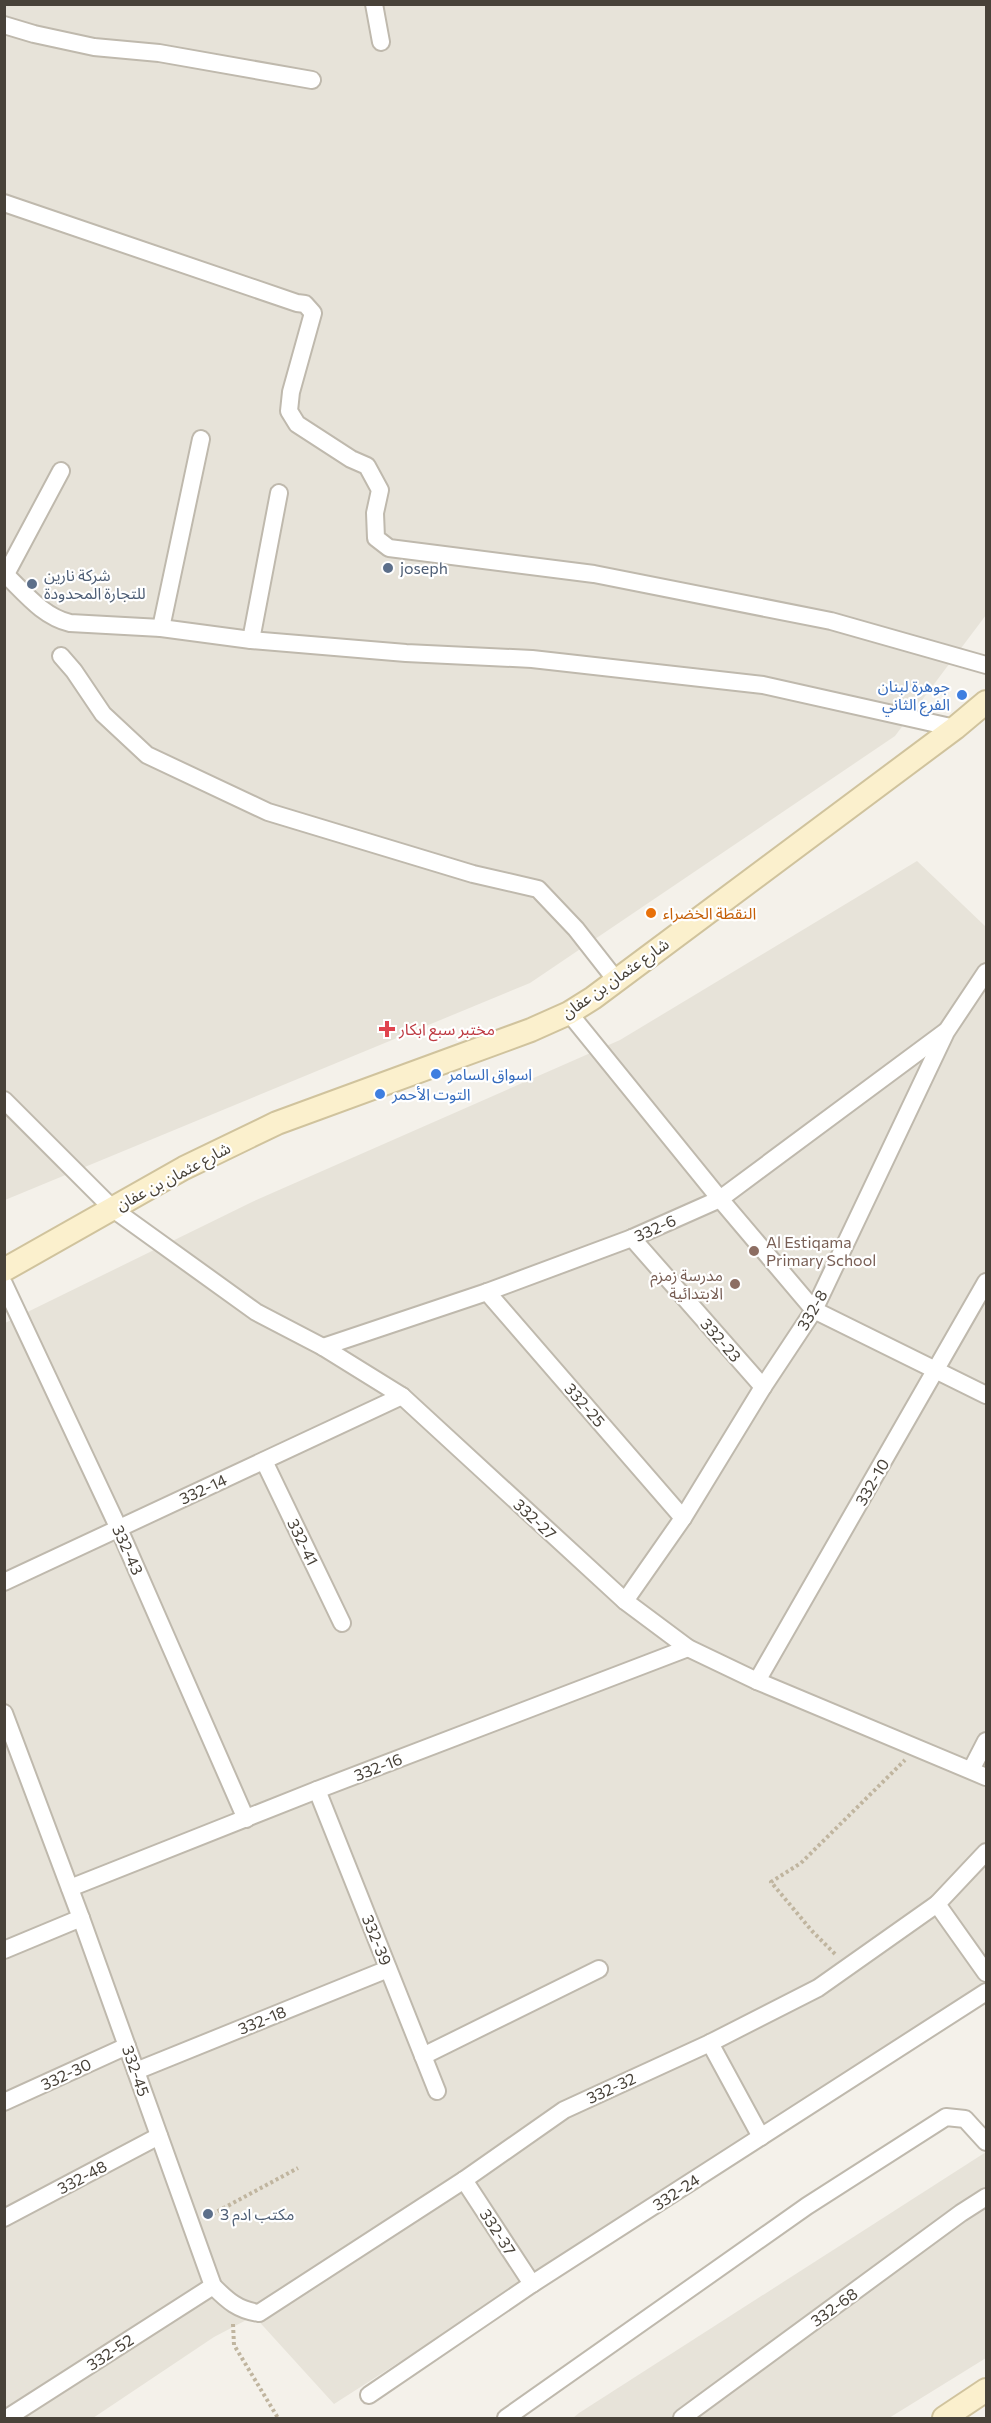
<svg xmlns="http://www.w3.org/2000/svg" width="991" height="2423" viewBox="0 0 991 2423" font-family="Commissioner,'Noto Sans Arabic',sans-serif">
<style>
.residential{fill:#e7e3d9}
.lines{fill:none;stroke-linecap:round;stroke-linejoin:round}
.street-casing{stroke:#bfb9ad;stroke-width:20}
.secondary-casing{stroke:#d0c39d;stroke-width:26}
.path{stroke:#c0b59f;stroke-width:4;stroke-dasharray:3 3;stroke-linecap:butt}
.street{stroke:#fff;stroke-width:16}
.secondary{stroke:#fbf0cd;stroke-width:22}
.service-dot{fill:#5c6f8a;stroke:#fff;stroke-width:2}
.shop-dot{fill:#3f7fe0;stroke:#fff;stroke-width:2}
.food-dot{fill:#e8710a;stroke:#fff;stroke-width:2}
.health-dot{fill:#e0444e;stroke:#fff;stroke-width:2}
.education-dot{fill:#8d6e63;stroke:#fff;stroke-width:2}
.labels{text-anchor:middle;stroke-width:4.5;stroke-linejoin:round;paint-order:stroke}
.service-label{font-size:16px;fill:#4e5e75;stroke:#fff;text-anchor:start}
.shop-label{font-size:16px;fill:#366cbe;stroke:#fff;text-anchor:start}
.food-label{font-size:16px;fill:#c56008;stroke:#fff;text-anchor:start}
.street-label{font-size:16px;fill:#484239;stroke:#fff}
.health-label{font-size:16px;fill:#be3a42;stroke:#fff;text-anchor:start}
.education-label{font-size:16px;fill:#785e54;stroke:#fff;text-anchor:start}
</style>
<rect width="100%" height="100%" fill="#f4f1ea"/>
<!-- residential -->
<g class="residential">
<polygon points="5,5 986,5 986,615 895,736 530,983 5,1200"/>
<polygon points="917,861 986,927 986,1986 334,2404 254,2316 214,2337 93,2418 5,2418 5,1323 252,1202 620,1040"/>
<polygon points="986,2152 986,2358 889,2418 573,2418 579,2413"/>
</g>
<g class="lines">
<!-- street casing -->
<g class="street-casing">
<g id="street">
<polyline points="374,4 381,42"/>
<polyline points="4,25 34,34 94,47 159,53 312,80"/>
<polyline points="4,203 297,303 305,304 313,313 291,392 289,411 297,424 351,459 367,466 380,490 375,513 376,538 389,548 594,574 831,621 986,665"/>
<path d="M4,573C25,593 42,616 70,623L161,628L251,640L406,653L532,659L763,685L955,728"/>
<polyline points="6,574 61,471"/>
<polyline points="161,628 201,439"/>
<polyline points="251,640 279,493"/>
<polyline points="61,656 74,671 103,714 147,755 268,812 473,874 538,889 576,929 616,980"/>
<polyline points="569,1013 720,1199 814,1310 986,1395"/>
<polyline points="4,1100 113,1209 256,1312 323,1347 402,1396 625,1601 688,1648 757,1681 986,1777"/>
<polyline points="632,1238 763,1387"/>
<polyline points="4,1284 119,1529 246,1819"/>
<polyline points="487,1292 683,1518"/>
<polyline points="323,1347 487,1292 632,1238 720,1199 945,1032"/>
<polyline points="264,1461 342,1623"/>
<polyline points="4,1582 402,1396"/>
<polyline points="625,1601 683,1518 763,1387 814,1310 946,1032 986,972"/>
<polyline points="757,1681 986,1282"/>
<path d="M4,1713L81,1918L213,2286C228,2301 238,2310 259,2313L464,2180L564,2110L710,2043L818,1988L937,1904L986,1852"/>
<polyline points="971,1770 986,1741"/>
<polyline points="317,1790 437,2091"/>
<polyline points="70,1888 317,1790 688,1648"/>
<polyline points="937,1904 986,1973"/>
<polyline points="4,1950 81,1918"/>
<polyline points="710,2043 761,2137"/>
<polyline points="423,2056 599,1969"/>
<polyline points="136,2071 388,1969"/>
<polyline points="4,2102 127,2046"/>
<polyline points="464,2180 532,2284"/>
<polyline points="4,2218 159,2136"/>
<polyline points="369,2395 532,2284 986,1992"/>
<polyline points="7,2418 213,2286"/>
<polyline points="506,2418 807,2206 946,2117 965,2119 986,2142"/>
<polyline points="682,2418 961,2213 986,2197"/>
</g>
</g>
<!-- secondary casing -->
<g class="secondary-casing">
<g id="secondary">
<polyline points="4,1270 184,1168 277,1123 531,1030 569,1013 593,998 955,728 986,702"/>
<polyline points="944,2418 986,2390"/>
</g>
</g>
<!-- path -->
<g class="path">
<polyline points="835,1954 812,1931 771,1882 801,1863 905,1760"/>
<polyline points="207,2217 298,2168"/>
<polyline points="233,2324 234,2345 278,2418"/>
</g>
<!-- street -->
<use href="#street" class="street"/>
<!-- secondary -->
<use href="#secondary" class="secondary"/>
</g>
<!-- markers -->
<g class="service-dot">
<circle cx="388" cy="568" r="6"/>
<circle cx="32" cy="584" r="6"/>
<circle cx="208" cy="2214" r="6"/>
</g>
<g class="shop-dot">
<circle cx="962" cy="695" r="6"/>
<circle cx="436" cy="1074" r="6"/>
<circle cx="380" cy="1094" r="6"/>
</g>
<circle class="food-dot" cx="651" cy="913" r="6"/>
<path class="health-dot" d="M384 1020h6v6h6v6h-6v6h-6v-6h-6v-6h6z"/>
<g class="education-dot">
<circle cx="754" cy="1251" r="6"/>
<circle cx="735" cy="1284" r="6"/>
</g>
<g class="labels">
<!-- service labels -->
<g class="service-label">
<text x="400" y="574">joseph</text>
<text x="44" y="581">شركة نارين<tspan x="44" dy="18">للتجارة المحدودة</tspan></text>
<text x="220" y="2220">مكتب ادم 3</text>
</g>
<!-- shop labels -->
<g class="shop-label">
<text x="950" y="692" text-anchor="end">جوهرة لبنان<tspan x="950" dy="18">الفرع الثاني</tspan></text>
<text x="448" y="1080">اسواق السامر</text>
<text x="392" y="1100">التوت الأحمر</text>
</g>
<!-- food labels -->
<g class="food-label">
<text x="663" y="919">النقطة الخضراء</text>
</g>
<!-- street labels -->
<g class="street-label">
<text transform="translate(615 978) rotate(-35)" y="6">شارع عثمان بن عفان</text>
<text transform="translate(173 1176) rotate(-28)" y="6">شارع عثمان بن عفان</text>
<text transform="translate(655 1228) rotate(-24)" y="6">332-6</text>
<text transform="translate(812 1310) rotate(-60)" y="6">332-8</text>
<text transform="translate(721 1340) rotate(49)" y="6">332-23</text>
<text transform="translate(585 1405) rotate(49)" y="6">332-25</text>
<text transform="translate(872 1482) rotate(-60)" y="6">332-10</text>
<text transform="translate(203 1489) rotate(-25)" y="6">332-14</text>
<text transform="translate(535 1519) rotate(43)" y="6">332-27</text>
<text transform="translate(303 1542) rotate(64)" y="6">332-41</text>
<text transform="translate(128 1550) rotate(66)" y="6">332-43</text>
<text transform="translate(378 1767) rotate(-21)" y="6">332-16</text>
<text transform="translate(377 1940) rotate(68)" y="6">332-39</text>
<text transform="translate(262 2020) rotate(-22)" y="6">332-18</text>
<text transform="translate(136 2071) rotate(71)" y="6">332-45</text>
<text transform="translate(66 2074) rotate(-25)" y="6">332-30</text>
<text transform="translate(611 2088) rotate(-25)" y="6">332-32</text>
<text transform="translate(82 2177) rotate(-28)" y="6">332-48</text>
<text transform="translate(676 2192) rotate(-33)" y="6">332-24</text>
<text transform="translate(498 2232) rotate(57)" y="6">332-37</text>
<text transform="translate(834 2307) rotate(-36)" y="6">332-68</text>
<text transform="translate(110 2352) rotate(-33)" y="6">332-52</text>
</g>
<!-- health labels -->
<g class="health-label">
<text x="399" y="1035">مختبر سبع ابكار</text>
</g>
<!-- education labels -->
<g class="education-label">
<text x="766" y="1248">Al Estiqama<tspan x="766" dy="18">Primary School</tspan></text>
<text x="723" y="1281" text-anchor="end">مدرسة زمزم<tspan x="723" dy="18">الابتدائية</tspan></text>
</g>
</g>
<!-- border -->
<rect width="991" height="2423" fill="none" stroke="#484239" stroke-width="12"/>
</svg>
